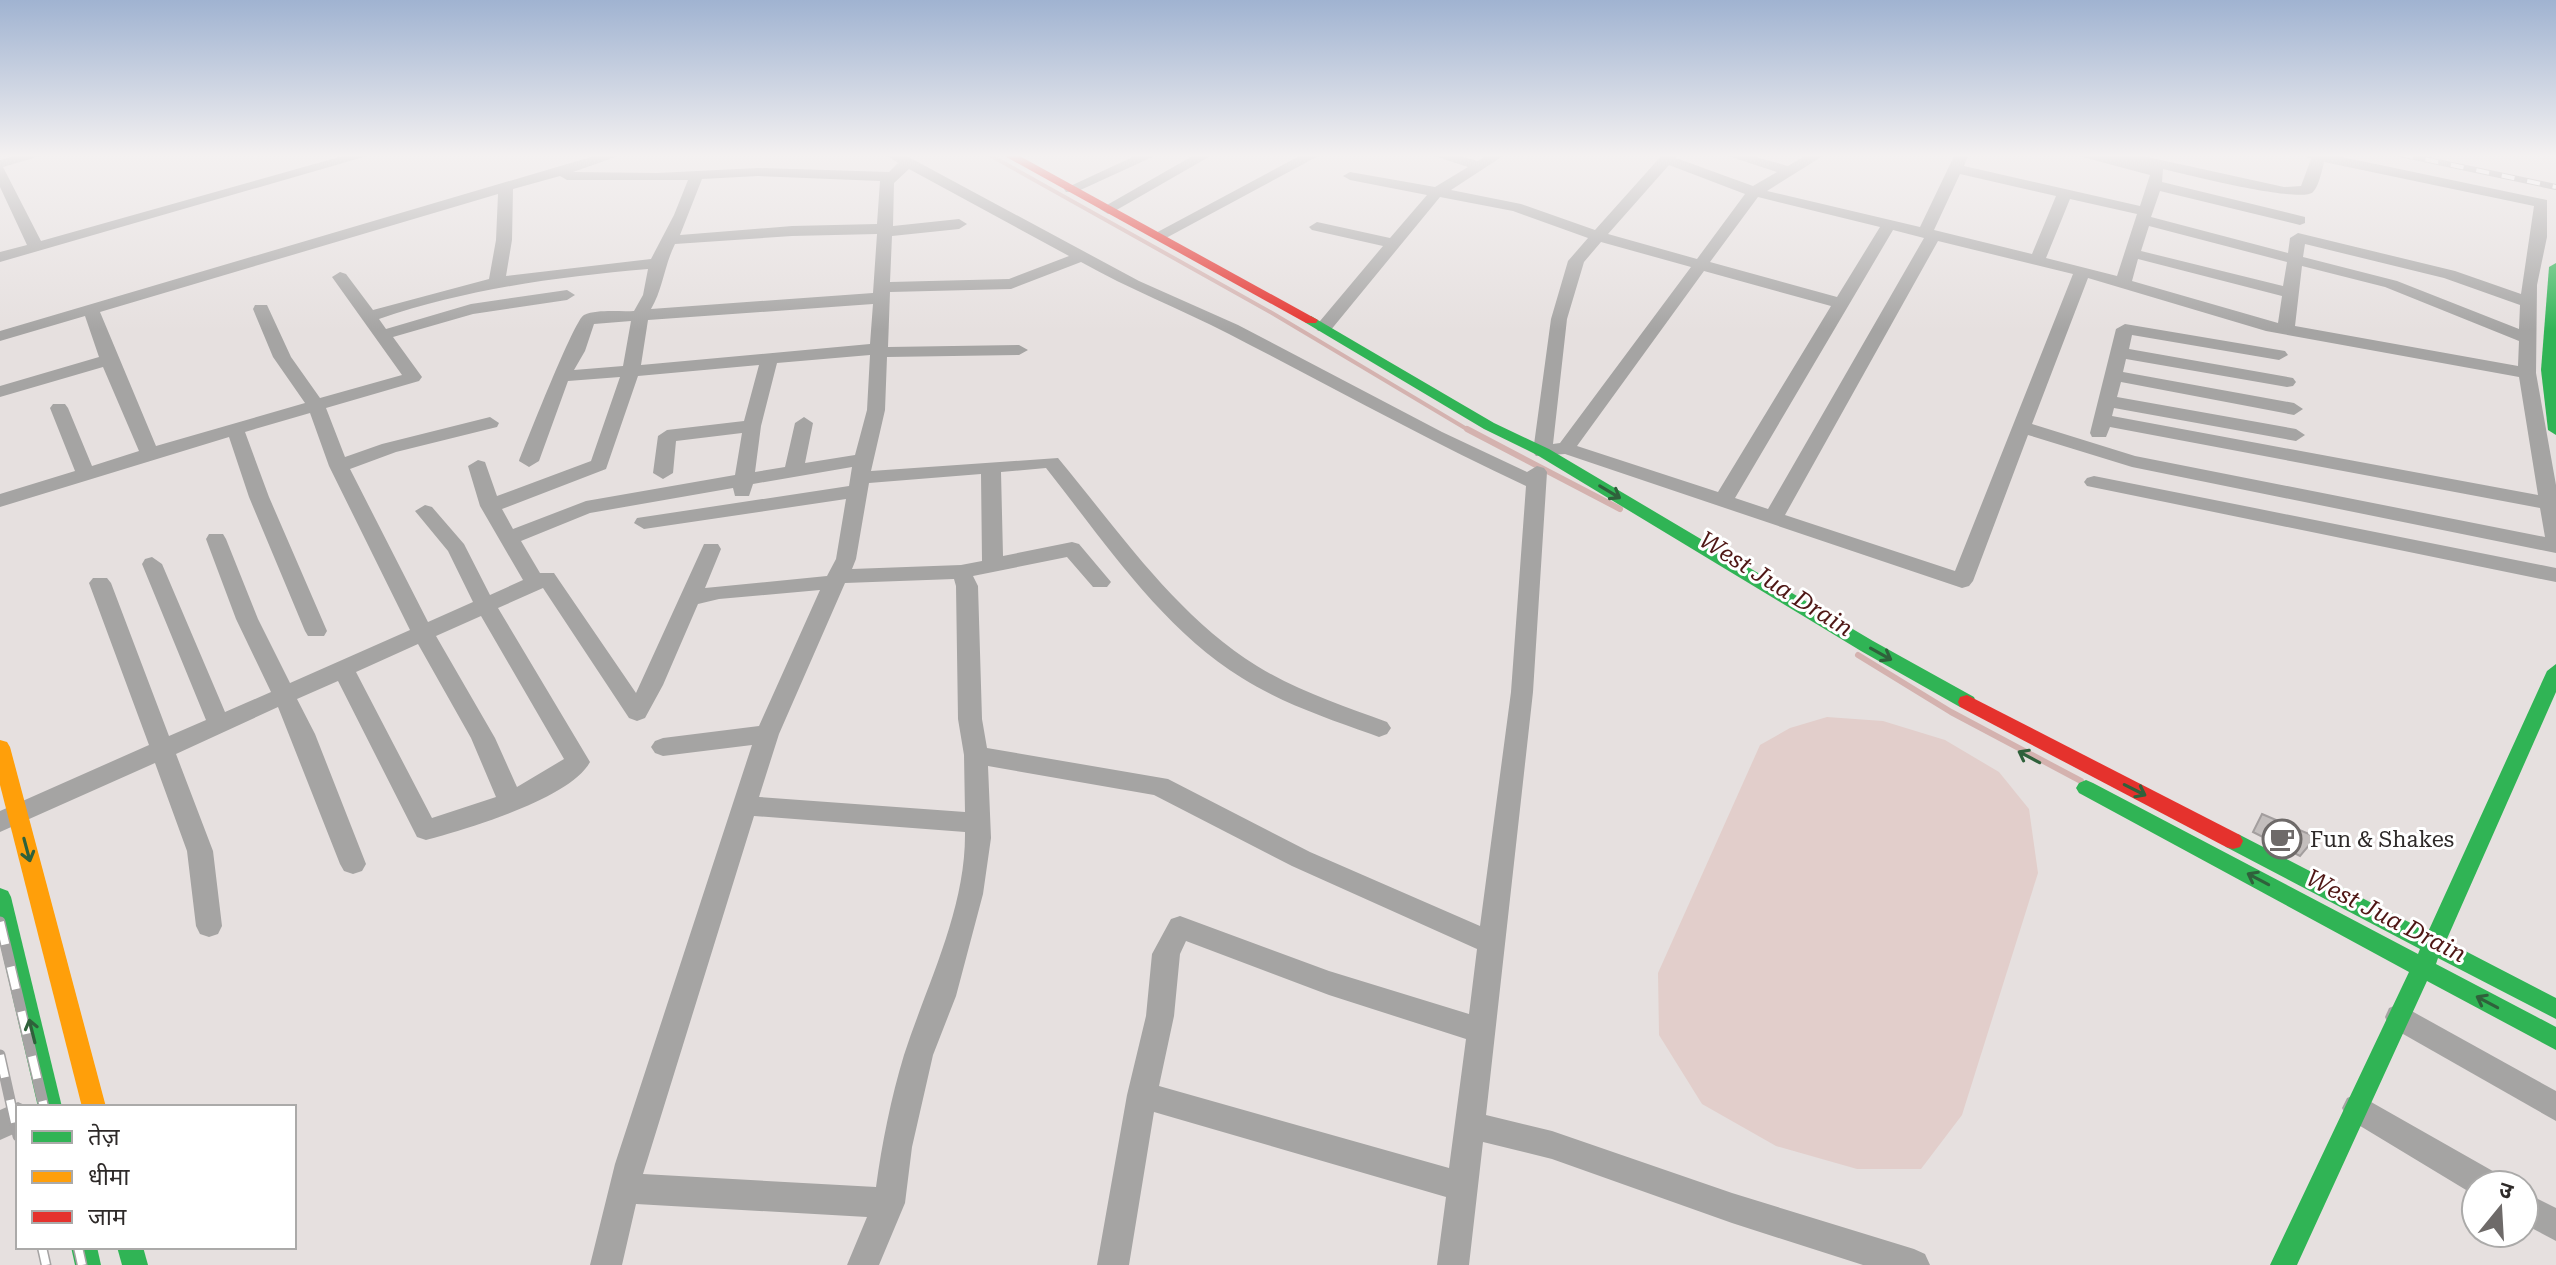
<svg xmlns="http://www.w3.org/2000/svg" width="2556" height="1265" viewBox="0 0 2556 1265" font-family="'Roboto Serif','Noto Sans Devanagari',serif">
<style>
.green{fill:#e2cecb}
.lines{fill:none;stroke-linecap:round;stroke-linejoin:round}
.stream-far1{stroke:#d4b2af;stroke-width:4}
.stream{stroke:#d4b2af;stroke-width:6}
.building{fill:#c3bebd;stroke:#a39e9e;stroke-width:2}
.street{fill:#a5a4a3;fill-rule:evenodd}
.fast{fill:#30b455;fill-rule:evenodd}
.slow{fill:#ff9f0a;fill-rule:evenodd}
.jam{fill:#e5322d;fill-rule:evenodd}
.rail-far1-casing{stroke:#a5a3a3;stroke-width:6}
.rail-casing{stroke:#a5a3a3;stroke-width:11}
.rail-far1{stroke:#fff;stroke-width:4;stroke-dasharray:13;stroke-linecap:butt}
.rail{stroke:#fff;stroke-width:8;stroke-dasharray:23;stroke-linecap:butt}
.oneway{stroke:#2f613b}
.labels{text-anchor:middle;stroke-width:6;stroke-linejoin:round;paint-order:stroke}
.poi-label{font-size:22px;fill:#2e2a29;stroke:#fff;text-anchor:start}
.water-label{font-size:24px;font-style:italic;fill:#4f1715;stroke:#fff}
</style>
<rect width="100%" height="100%" fill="#e6e0df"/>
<!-- green -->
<polygon class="green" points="1827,717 1883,721 1945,740 1999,772 2029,809 2038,873 1962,1115 1921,1169 1857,1169 1776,1146 1702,1104 1659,1035 1658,973 1760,745 1790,728"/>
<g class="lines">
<!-- stream-far1 -->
<polyline class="stream-far1" points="988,154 1272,313 1470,431"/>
<!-- stream -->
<g class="stream">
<polyline points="1467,429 1620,509"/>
<polyline points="1858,655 1951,712 2081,781"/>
</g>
</g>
<!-- building -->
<polygon class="building" points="2262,814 2316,837 2300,856 2253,832"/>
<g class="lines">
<!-- street -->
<g class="street">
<polygon points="21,154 47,154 3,167 41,241 350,154 374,154 0,262 0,252 27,245 0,187 0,160"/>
<path d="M601,154H624L573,172L657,173L758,168L889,172L898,163L885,154H903L1139,281L1238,325L1442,432L1527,472L1537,466L1544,468L1547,472L1533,692L1486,1115L1552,1131L1732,1193L1914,1249L1925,1254L1930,1265H1863L1732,1223L1552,1159L1483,1142L1469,1265H1437L1446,1197L1154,1112L1129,1265H1097L1127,1095L1146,1016L1152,954L1171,919L1180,916L1329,971L1469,1014L1477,949L1292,866L1154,795L988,766L991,838L983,894L956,996L933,1055L912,1147L905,1203L879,1265H847L867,1217L636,1204L622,1265H590L615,1164L752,745L663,756L655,753L651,747L655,741L663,738L759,726L820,590L719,599L698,604L663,685L645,718L637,721L629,718L543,588L498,608L590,762C570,799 466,829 426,840L417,837L338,681L297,699L315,734L366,864L362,871L353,874L344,871L340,864L278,707L176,754L213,851L222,926L218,934L209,937L200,934L196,926L187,851L155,763L0,832V811L149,745L89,583L93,578H107L111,583L169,736L206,720L142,564L145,559L152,557L162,564L225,712L271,692L236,619L206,539L209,534H223L226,539L258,619L290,683L410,630L329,466L310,413L245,432L269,497L327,631L324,636H308L305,631L249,497L229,437L0,507V494L75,471L50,408L53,404H65L68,408L92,466L139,451L103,367L0,397V386L99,357L85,316L0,341V331ZM909,169L1069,256L1009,279L890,282L892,236L959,229L967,224L959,219L893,226L894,183ZM560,176L567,180H688L674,215L651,259L506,276L512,240L513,189ZM758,176L880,181L877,224L792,226L680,235L702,179ZM498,194L496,240L489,279L373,310L346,274L340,272L332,277L402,375L320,398L291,357L267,305H255L253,309L273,357L305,403L156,446L100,312ZM877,234L873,293L651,309C663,289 664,266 675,244L792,236ZM1081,262C1129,289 1180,309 1229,334C1328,385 1425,439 1526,486L1511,692L1480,926L1310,852L1168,779L987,748L982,719L978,586L973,576L1067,557L1093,587H1107L1111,582L1079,544L1072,542L1003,556L1001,472L1046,468C1104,541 1161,628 1242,678C1282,703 1326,718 1371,734L1379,737L1387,734L1391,728L1387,722C1343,706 1298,691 1257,666C1176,616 1118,530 1058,458L871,471L885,410L887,357L1019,355L1028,350L1019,345L888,347L890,292L1011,289ZM648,269L643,295L634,311C619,312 598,309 584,315C575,318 526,443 519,461L529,467L539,461L568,381L620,377L591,461L497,496L485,462L478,460L468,466L480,506L523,580L490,595L464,544L432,507L425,505L415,511L448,551L473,602L428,622L350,469L396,452L497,427L499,423L490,417L382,444L345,457L326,408L419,381L422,377L393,337L473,314L567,300L575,295L567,290L471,304L386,329L379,319C467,289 556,277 648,269ZM873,304L870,344L641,365L648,320ZM631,321L623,366L574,370L585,351L594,324ZM870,355L867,410L855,455L805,463L813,423L804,417L795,423L785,467L755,472L761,426L777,363ZM759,365L744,421L667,430L658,436L653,473L663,479L673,473L676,441L742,433L735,475L586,501L513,529L502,509L606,469L638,376ZM852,467L849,486L637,518L634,523L644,529L846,499L836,559L827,576L705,588L721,549L718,544H704L636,693L554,573H540L521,541L590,513L733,488L735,496H749L753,484ZM981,474L982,561L961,565L852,569L856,559L869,483ZM954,579L956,586L958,719L964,755L965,812L759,797L779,734L845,583ZM481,616L564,759L517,787L495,738L436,636ZM418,644L471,738L496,797L432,818L356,672ZM754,816L965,832C966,909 927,984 904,1055C891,1098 882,1143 876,1187L643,1174ZM1186,941L1329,995L1466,1039L1449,1168L1159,1086L1174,1016L1180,954Z"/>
<polygon points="1139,154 1159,154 1076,192 1066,192 1064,189"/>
<polygon points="1196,154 1214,154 1113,212 1108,214 1100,209"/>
<polygon points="1303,154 1322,154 1166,238 1160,240 1152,235"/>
<path d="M1428,154H1453L1478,161L1488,154H1506L1451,190L1521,204L1595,230L1663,154H1678L1676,158L1753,186L1777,172L1722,154H1746L1788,166L1808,154H1826L1767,191L1920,227L1955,154H1969L1964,166L2140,206L2150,175L2071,154H2134L2284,187L2301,186L2311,159L2299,154H2328L2547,200V237L2537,285L2536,373L2556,485V553L2132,467L2028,435L1973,581L1969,586L1962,588L1565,454L1536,456L1533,452L1551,319L1568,261L1588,238L1513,211L1440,197L1330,331H1318L1315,327L1383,246L1312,230L1309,227L1317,222L1390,238L1427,195L1350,180L1343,176L1350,172L1435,187L1468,167ZM2324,162L2534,206L2521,294L2455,271L2298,233L2290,238L2288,253L2151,217L2160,191L2300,225L2305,223V217L2162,182L2163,169C2185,174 2301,204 2313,192C2319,186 2322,170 2324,162ZM1669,165L1745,194L1697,259L1608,234ZM1960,174L2056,196L2032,254L1934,230ZM1758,197L1880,227L1837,297L1710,262ZM2070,199L2137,214L2117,276L2046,258ZM2149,226L2287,262L2283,286L2141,251ZM1893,230L1924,238L1768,509L1735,498ZM1938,241L2073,274L1955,571L1785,515ZM1601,242L1691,267L1560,443L1553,444L1567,319L1584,262ZM2305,244L2444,278L2520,305L2519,329L2397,281L2303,257ZM2138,259L2282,296L2278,323L2132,281ZM2302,266L2385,287L2519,341L2518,366L2295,326ZM1704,271L1831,306L1718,492L1577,446ZM2088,278L2266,331L2519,377L2538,495L2112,416L2114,408L2296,441L2305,435L2296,429L2117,397L2121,382L2294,415L2303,409L2294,403L2123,372L2126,359L2287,387L2293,386L2296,382L2293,378L2129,349L2132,335L2279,360L2288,355L2285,351L2125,324L2116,329L2090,433L2092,437H2106L2110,427L2540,508L2545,537L2135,456L2032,424Z"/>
<polygon points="2094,476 2556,568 2556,582 2087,486 2084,482 2087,478"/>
<polygon points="2399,1004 2556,1091 2556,1121 2389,1026 2385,1017 2389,1008"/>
<polygon points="2357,1094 2498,1174 2502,1185 2476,1185 2476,1196 2347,1118 2342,1108 2347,1098"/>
<polygon points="18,1102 29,1107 18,1107 18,1132 0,1140 0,1110"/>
<polygon points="2524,1192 2556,1208 2556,1241 2524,1224"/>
</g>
<!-- fast -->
<g class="fast">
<polygon points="2556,263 2556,435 2548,430 2541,370 2549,267"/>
<polygon points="1311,316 1494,423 1549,449 1873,641 1974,697 1976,702 1974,707 1960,707 1861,651 1537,455 1484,429 1306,323 1304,320"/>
<polygon points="2556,664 2556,692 2446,941 2556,998 2556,1019 2438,958 2436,964 2556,1027 2556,1050 2427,981 2297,1265 2270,1265 2409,972 2079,793 2076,788 2079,783 2086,780 2093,783 2418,954 2420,949 2226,847 2223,841 2226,835 2233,833 2240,835 2428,932 2547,671"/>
<polygon points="0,888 8,891 11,897 62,1107 38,1107 0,943"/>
<polygon points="71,1247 97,1247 101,1265 75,1265"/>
<polygon points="117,1247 143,1247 148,1265 122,1265"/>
</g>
<!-- slow -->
<polygon class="slow" points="0,740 7,742 10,747 106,1107 82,1107 0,785"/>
<!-- jam -->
<g class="jam">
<polygon points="1001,154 1016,154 1318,320 1316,323 1306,323"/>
<polygon points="1967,695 2240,835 2243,841 2240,847 2233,849 2226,847 1960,707 1958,702 1960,697"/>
</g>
<!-- rail-far1 casing -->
<g class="rail-far1-casing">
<polyline id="rail-far1" points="2400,154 2556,187"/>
</g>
<!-- rail casing -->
<g class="rail-casing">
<g id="rail">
<polyline points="0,922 44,1107"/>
<polyline points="0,1055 18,1136"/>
<polyline points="42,1247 46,1265"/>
<polyline points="78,1247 82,1265"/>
</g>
</g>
<!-- rail-far1 -->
<use href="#rail-far1" class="rail-far1"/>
<!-- rail -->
<use href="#rail" class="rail"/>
</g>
<!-- one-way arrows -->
<defs><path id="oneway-shaft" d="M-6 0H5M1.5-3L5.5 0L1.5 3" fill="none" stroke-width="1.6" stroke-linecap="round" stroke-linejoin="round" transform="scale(2)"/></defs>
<g class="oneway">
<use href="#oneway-shaft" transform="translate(1610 492) rotate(31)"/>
<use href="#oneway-shaft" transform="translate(1881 654) rotate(29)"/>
<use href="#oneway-shaft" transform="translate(2029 757) rotate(-152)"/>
<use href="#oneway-shaft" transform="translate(2135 790) rotate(27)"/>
<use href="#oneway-shaft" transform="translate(27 850) rotate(75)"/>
<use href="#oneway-shaft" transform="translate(2258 879) rotate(-152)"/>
<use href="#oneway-shaft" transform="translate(2487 1002) rotate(-152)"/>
<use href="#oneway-shaft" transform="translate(32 1031) rotate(-104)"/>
</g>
<!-- sky -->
<linearGradient id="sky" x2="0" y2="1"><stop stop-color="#a0b3d1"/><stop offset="0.47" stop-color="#f4f1f1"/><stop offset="1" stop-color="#f4f1f1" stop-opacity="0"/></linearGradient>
<rect width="2556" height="331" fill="url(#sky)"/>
<!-- icons -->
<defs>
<g id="cafe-ring" transform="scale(2)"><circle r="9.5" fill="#fff" stroke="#6e6a69" stroke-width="1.5"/><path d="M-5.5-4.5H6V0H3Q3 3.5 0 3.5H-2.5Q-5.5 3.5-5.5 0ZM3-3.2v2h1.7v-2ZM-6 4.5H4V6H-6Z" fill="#6e6a69"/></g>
</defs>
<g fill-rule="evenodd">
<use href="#cafe-ring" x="2282" y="839"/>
</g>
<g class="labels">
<!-- poi labels -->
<g class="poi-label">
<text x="2310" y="847">Fun &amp; Shakes</text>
</g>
<!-- water labels -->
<g class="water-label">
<text transform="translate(1776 584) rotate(32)" y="8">West Jua Drain</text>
<text transform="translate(2386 916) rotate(27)" y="8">West Jua Drain</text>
</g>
</g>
<!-- legend -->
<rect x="16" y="1105" width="280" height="144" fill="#ffffff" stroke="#abaaa9" stroke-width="2"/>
<rect x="32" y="1131" width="40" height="12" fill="#30b455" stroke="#abaaa9" stroke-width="2"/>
<text x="88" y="1145" font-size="24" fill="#2e2a29">तेज़</text>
<rect x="32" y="1171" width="40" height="12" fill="#ff9f0a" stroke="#abaaa9" stroke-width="2"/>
<text x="88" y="1185" font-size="24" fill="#2e2a29">धीमा</text>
<rect x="32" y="1211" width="40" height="12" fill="#e5322d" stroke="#abaaa9" stroke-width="2"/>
<text x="88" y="1225" font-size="24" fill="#2e2a29">जाम</text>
<!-- north arrow -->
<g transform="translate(2500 1209) rotate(18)"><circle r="38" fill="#ffffff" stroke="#abaaa9" stroke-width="2"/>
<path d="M0-6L14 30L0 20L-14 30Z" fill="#6e6a69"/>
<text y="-12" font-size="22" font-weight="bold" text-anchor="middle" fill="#2e2a29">उ</text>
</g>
</svg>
